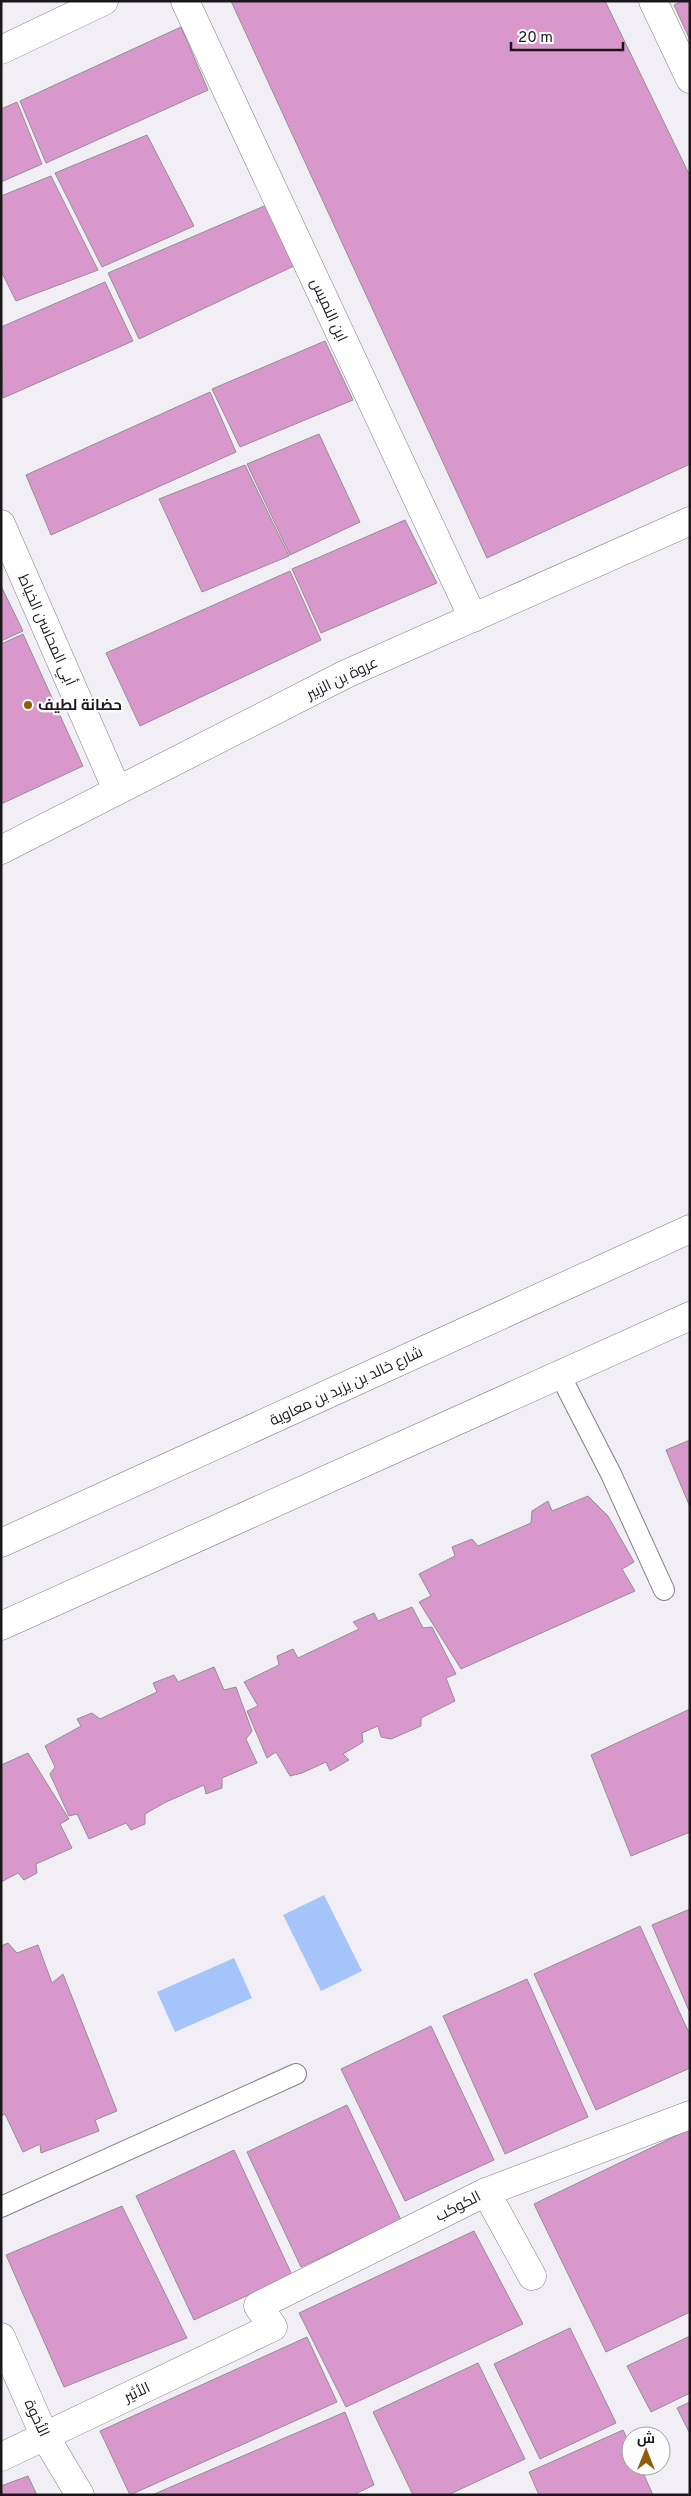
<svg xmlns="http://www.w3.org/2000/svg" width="691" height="2496" viewBox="0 0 691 2496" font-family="Overpass,Cairo,sans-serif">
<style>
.water{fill:#a5c5fa}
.building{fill:#d998cc;stroke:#948e93}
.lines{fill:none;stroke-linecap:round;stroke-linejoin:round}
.lane-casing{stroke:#827e85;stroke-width:22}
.street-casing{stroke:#827e85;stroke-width:29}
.lane{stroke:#fff;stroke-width:20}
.street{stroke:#fff;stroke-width:28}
.poi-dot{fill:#8f5e0b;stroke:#fefdfe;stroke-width:2}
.labels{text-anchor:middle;stroke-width:4.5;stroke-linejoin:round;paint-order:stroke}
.street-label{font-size:15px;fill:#1a181b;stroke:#fefdfe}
.poi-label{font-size:15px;font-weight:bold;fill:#1a181b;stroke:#fefdfe;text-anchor:start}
</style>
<rect width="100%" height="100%" fill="#f2eef5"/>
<!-- water -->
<g class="water">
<polygon points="324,1895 362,1971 321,1991 283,1915"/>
<polygon points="234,1958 252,1998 175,2032 157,1992"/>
</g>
<!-- building -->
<g class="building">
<polygon points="231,1 605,1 690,176 690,464 487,558"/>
<polygon points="683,1 690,1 690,40 674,5"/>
<polygon points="181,27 208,90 46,163 20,101"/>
<polygon points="17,102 42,164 1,182 1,109"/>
<polygon points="147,135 194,226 102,267 55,173"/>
<polygon points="51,176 98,270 16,301 1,271 1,196"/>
<polygon points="269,204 296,265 139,339 108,273"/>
<polygon points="105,282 133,341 3,398 1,327"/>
<polygon points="325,341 353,400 240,447 212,389"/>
<polygon points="210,392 236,452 51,535 26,475"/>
<polygon points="319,434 360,522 290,555 247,464"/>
<polygon points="245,465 289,556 202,592 159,499"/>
<polygon points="405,520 437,583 321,633 292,569"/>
<polygon points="290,571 321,640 140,726 106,653"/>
<polygon points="1,586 23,631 1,641"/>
<polygon points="23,634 83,766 1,804 1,644"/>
<polygon points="690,1440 690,1507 666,1450"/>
<polygon points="588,1496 608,1516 634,1562 622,1569 635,1591 461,1669 419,1602 431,1596 419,1574 455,1556 452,1547 472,1539 478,1546 531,1523 532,1511 548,1501 552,1511"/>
<polygon points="412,1607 423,1628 432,1627 456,1674 446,1678 455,1701 421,1718 421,1726 391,1739 381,1737 378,1726 362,1733 363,1742 343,1754 349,1760 330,1771 326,1762 302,1773 290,1776 276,1752 267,1758 247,1711 258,1706 244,1682 279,1665 277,1656 293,1649 298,1658 359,1629 353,1622 374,1613 378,1621"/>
<polygon points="214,1667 224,1690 236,1687 252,1731 246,1739 257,1763 222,1778 222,1788 206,1794 204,1785 164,1803 145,1814 145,1824 131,1830 126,1823 89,1839 77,1814 69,1816 50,1774 55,1767 45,1746 81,1726 77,1719 92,1713 100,1719 157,1692 153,1683 174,1675 178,1682"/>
<polygon points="690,1709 690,1832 631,1856 591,1755"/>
<polygon points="28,1753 69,1819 60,1824 72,1848 36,1864 37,1873 24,1880 18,1873 1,1882 1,1765"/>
<polygon points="690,1909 690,2013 652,1925"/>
<polygon points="640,1926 690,2035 690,2068 596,2110 534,1974"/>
<polygon points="8,1943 17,1953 38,1945 52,1983 63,1974 117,2111 95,2120 99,2131 41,2153 40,2144 23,2152 5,2114 1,2116 1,1946"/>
<polygon points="527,1979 588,2117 505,2154 443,2016"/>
<polygon points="431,2026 494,2160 405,2201 341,2069"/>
<polygon points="347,2105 401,2220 301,2267 247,2152"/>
<polygon points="690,2129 690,2312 606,2352 534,2204"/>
<polygon points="234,2150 292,2275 194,2320 136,2196"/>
<polygon points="122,2206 187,2338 64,2387 6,2255"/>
<polygon points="474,2231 523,2324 346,2407 299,2313"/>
<polygon points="570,2328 616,2423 540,2459 494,2364"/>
<polygon points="690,2336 690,2393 651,2412 627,2366"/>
<polygon points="307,2337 337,2402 130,2495 100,2431"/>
<polygon points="478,2363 525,2459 448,2495 413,2495 373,2412"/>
<polygon points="690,2402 690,2434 677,2408"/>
<polygon points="345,2412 374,2485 353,2495 152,2495"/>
<polygon points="623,2430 631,2447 631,2466 640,2466 653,2495 539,2495 529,2472"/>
<polygon points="28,2476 37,2495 1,2495 1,2486"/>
</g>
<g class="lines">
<!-- lane casing -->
<g class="lane-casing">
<g id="lane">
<polyline points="559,1373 611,1474 664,1590"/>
<polyline points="1,2207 296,2074"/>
</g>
</g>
<!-- street casing -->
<g class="street-casing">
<g id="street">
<polyline points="185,1 473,618"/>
<polyline points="653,1 690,79"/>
<polyline points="1,50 104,1"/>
<polyline points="1,524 117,790"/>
<polyline points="1,850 346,674 690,521"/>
<polyline points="1,1543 690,1229"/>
<polyline points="1,1626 690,1316"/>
<polyline points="486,2192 532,2276"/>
<polyline points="1,2337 44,2435 80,2495"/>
<polyline points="1,2457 273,2327 258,2306 486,2192 690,2115"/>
</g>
</g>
<!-- lane -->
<use href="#lane" class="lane"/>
<!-- street -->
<use href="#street" class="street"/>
</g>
<!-- markers -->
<circle class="poi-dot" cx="28" cy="705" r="5"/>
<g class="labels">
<!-- street labels -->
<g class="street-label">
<text transform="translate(329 310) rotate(65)" y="5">ابن النميس</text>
<text transform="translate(47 630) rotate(66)" y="5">أبي المحاسن الخياط</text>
<text transform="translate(342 678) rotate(-26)" y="5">عروة بن الزبير</text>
<text transform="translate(346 1386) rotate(-25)" y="5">شارع خالد بن يزيد بن معاوية</text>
<text transform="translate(458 2206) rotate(-27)" y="5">الكوكب</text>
<text transform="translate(137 2392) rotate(-25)" y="5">الأثير</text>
<text transform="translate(37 2418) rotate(65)" y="5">الأخوة</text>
</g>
<!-- poi labels -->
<g class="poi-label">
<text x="38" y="710">حضانة لطيف</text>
</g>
</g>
<!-- border -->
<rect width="691" height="2496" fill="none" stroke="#1a181b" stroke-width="5"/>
<!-- north arrow -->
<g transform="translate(646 2451)"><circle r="24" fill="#fefdfe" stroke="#a3a1a3"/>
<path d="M0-4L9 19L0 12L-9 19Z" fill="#8f5e0b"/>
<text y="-8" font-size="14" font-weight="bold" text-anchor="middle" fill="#1a181b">ش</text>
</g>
<!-- scale -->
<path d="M511 42v8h112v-8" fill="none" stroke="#1a181b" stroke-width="2.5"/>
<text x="518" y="42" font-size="15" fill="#1a181b" stroke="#fefdfe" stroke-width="4" paint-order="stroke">20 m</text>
</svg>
